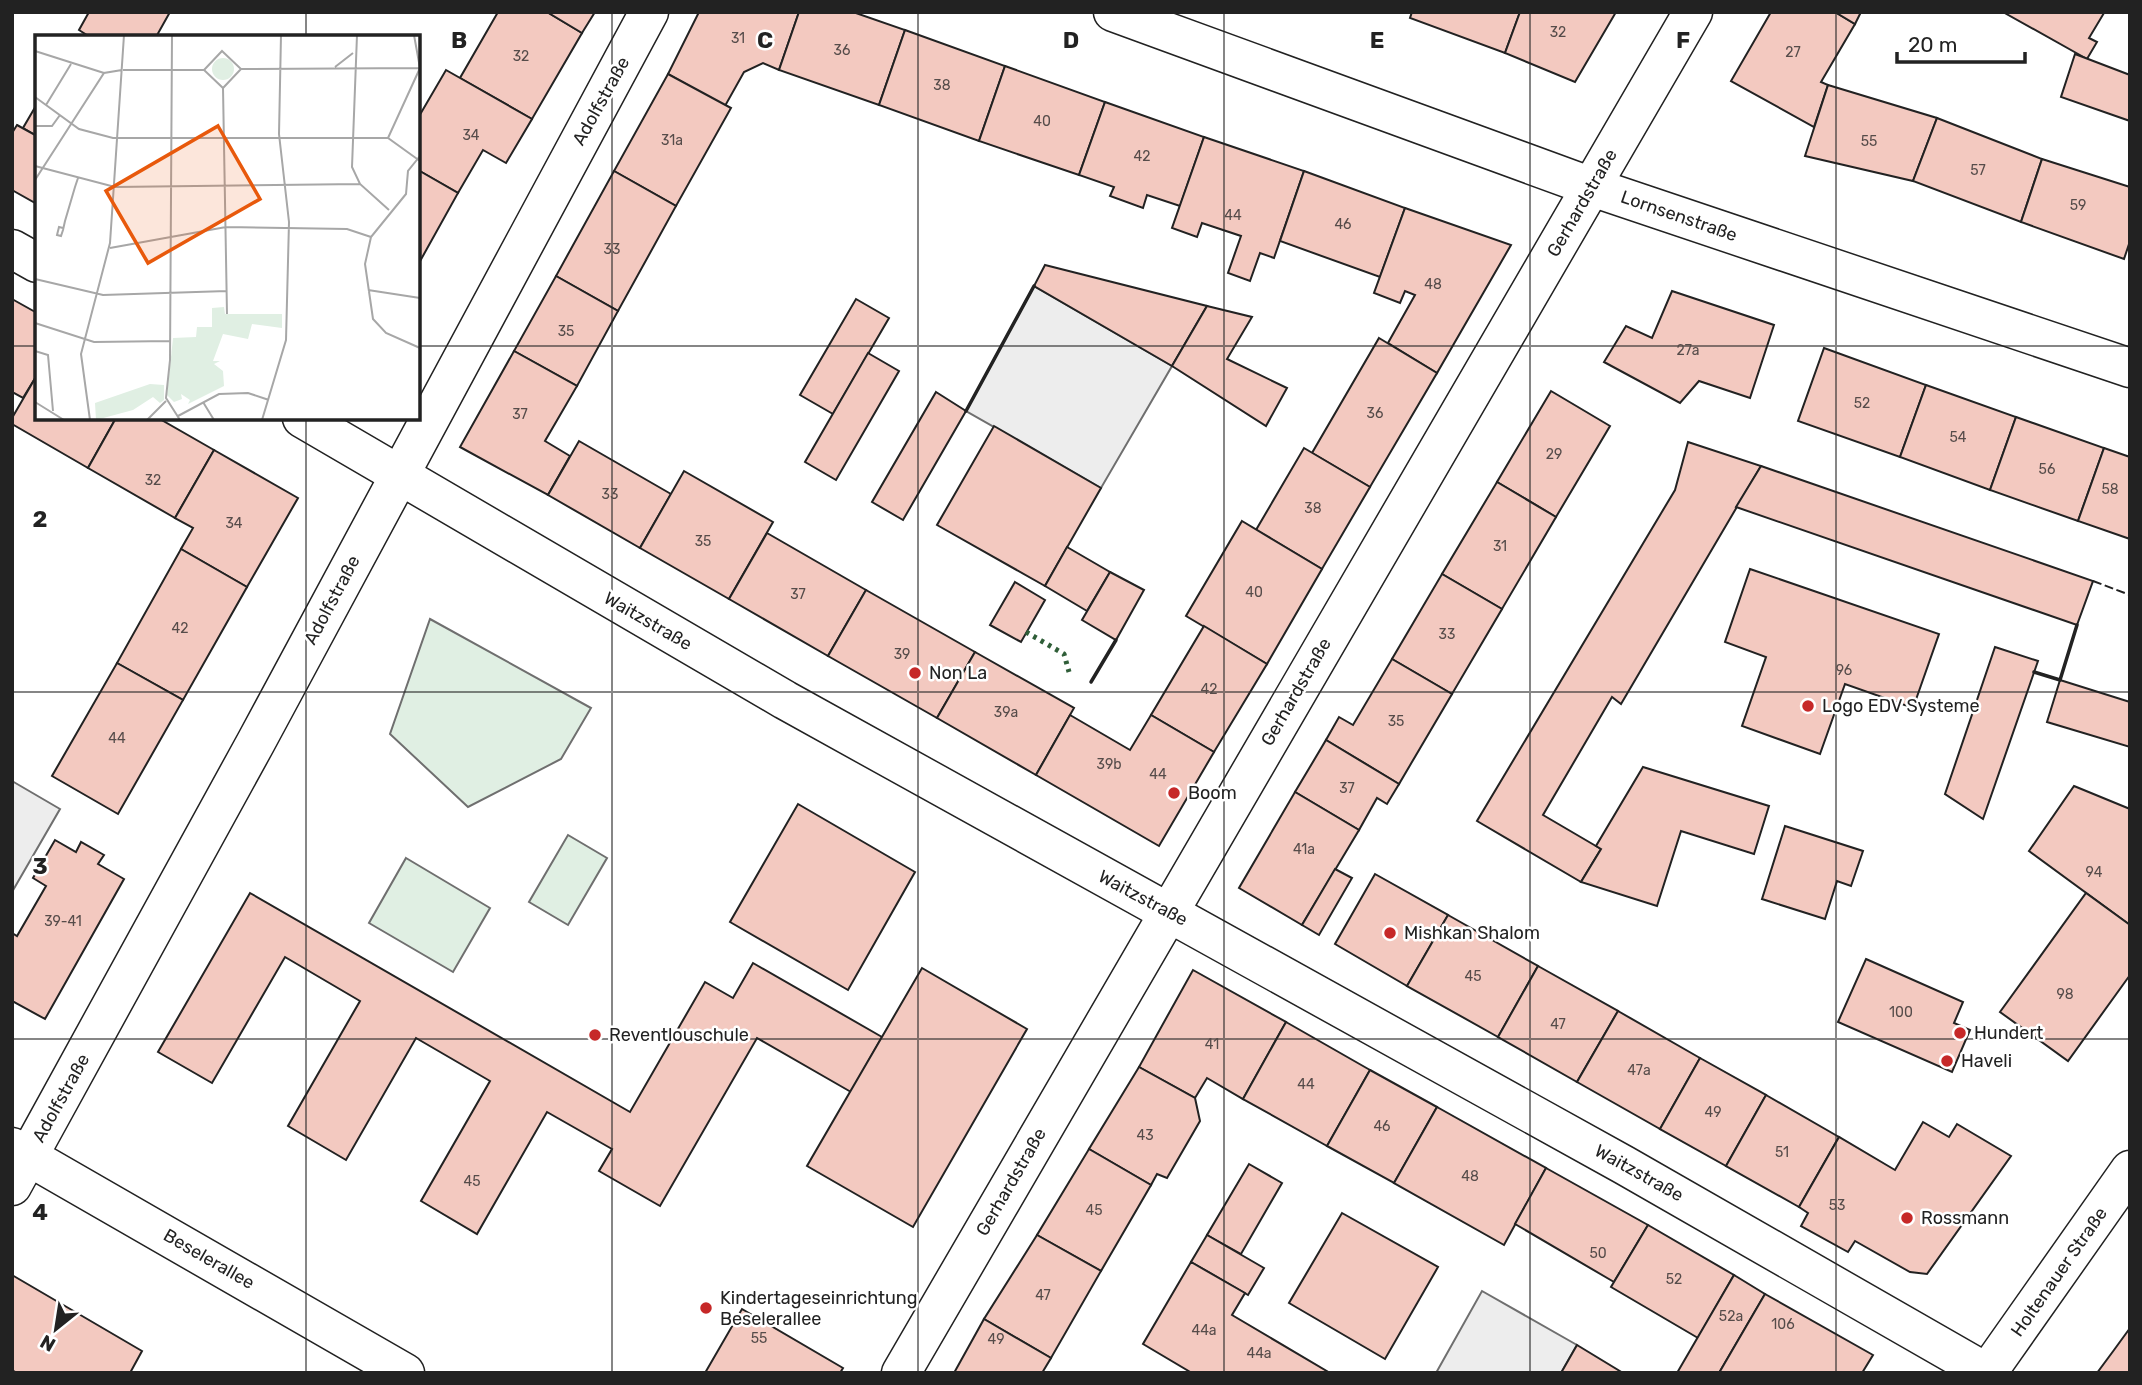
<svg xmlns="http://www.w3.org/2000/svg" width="2142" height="1385" viewBox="0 0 2142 1385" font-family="Rubik,sans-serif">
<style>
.green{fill:#e0efe3;stroke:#6f6f6f;stroke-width:2}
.parking{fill:#ededed;stroke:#6f6f6f;stroke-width:2}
.building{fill:#f3c9c0;stroke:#222;stroke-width:2}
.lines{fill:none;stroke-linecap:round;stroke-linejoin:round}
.minor-casing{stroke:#222;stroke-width:41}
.secondary-casing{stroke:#222;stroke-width:41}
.minor{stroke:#fff;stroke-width:38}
.secondary{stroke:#fff;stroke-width:38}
.hedge{stroke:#2f5e38;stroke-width:5;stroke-dasharray:3.5 5;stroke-linecap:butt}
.fence{stroke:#222;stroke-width:2;stroke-dasharray:9 3.5;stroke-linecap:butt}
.wall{stroke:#222;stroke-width:3.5}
.grid{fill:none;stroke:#222;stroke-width:2;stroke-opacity:0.55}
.poi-dot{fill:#c62828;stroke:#fff;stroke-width:2.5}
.labels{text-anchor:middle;stroke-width:5;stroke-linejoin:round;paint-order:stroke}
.number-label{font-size:14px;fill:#564c4a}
.street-label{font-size:18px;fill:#222;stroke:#fff}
.poi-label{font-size:18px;fill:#222;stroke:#fff;text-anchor:start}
.inset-road{fill:none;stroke:#a7a7a7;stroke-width:2}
.view{fill:#e8590c;fill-opacity:0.15;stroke:#e8590c;stroke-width:3.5}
.inset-edge{fill:none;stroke:#222;stroke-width:3.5}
.grid-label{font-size:23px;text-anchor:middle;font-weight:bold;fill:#222;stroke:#fff;stroke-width:5;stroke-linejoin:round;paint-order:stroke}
</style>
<rect width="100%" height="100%" fill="#fff"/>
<!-- green -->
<g class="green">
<polygon points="430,619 591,708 561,759 468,807 390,734"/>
<polygon points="568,835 607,858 568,925 529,902"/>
<polygon points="406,858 490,908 453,972 369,923"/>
</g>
<!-- parking -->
<g class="parking">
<polygon points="1034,286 1172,366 1101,488 966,411"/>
<polygon points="12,781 60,809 12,892"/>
<polygon points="1482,1291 1577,1345 1561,1373 1436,1373"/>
</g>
<!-- building -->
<g class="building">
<polygon points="89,12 170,12 156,37 90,37 79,30"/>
<polygon points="498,12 547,12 582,33 532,119 460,78"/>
<polygon points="547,12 595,12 582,33"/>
<polygon points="699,12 799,12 779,70 763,63 744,72 725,106 668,74"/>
<polygon points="799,12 853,12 905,30 879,105 779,70"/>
<polygon points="1412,12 1520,12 1505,53 1410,18"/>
<polygon points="1520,12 1616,12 1575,82 1505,53"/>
<polygon points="1771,12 1835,12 1855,24 1821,82 1828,85 1814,127 1731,81"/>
<polygon points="1835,12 1861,12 1855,24"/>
<polygon points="2003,12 2103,12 2104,13 2089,38 2097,42 2087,59"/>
<polygon points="905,30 1005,66 979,141 879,105"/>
<polygon points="2075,54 2130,75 2130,121 2061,97"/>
<polygon points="1005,66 1105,102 1079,175 979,141"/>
<polygon points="446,70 532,119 506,163 483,150 458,193 418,170 418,118"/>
<polygon points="668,74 731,108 676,206 614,171"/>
<polygon points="1828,85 1937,118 1913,181 1805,156"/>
<polygon points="1105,102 1204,137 1180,206 1147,195 1143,208 1110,196 1114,187 1079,175"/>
<polygon points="37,104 37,136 23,128"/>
<polygon points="1937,118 2042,159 2021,222 1913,181"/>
<polygon points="17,125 37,136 37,204 12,190 12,133"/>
<polygon points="1204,137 1304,171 1274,258 1260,253 1250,281 1228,273 1241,236 1202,223 1197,237 1172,228"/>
<polygon points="2042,159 2130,187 2130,241 2124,259 2021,222"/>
<polygon points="418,170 458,193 419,263 418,262"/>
<polygon points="614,171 676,206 618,311 556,276"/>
<polygon points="1304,171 1405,208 1380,277 1280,241"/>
<polygon points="1405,208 1511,245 1437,373 1388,343 1415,295 1405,291 1400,303 1374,293"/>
<polygon points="1045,265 1207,306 1172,366 1034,286"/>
<polygon points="556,276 618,311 577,386 514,351"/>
<polygon points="1672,291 1774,325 1750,398 1699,381 1680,403 1604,362 1626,326 1652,338"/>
<polygon points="12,299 37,313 37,375 23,398 12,392"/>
<polygon points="856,299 889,318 833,414 800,395"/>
<polygon points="1207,306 1252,317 1227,359 1287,388 1266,426 1172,366"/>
<polygon points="1379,338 1437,373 1370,487 1312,453"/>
<polygon points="1824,348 1926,385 1900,457 1798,421"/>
<polygon points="514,351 577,386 545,441 570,456 548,495 460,447"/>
<polygon points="868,353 899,371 836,480 805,462"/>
<polygon points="37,375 37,418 116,418 88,468 12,424 12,418"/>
<polygon points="1926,385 2016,417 1990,490 1900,457"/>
<polygon points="1551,391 1610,426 1556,517 1497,482"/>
<polygon points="936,392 966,411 903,520 872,502"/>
<polygon points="2016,417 2104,448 2078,521 1990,490"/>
<polygon points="116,418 158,418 214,450 175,518 88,468"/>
<polygon points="994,426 1101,488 1045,586 937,525"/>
<polygon points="579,441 671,494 640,548 548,495"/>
<polygon points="1688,442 1761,466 1621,704 1612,697 1543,815 1601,849 1581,882 1477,821 1675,490"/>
<polygon points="1304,448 1370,487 1322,569 1256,530"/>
<polygon points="2104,448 2130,457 2130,539 2078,521"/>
<polygon points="214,450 298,498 247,587 181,549 193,528 175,518"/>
<polygon points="1761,466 2093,581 2077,625 1736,507"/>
<polygon points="684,471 773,522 729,599 640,548"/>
<polygon points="1497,482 1556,517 1502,609 1442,574"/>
<polygon points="1242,521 1322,569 1267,664 1186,616"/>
<polygon points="767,533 866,590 828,656 729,599"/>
<polygon points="1067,547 1110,572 1087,611 1045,586"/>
<polygon points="181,549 247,587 183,700 117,663"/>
<polygon points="1750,569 1939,634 1913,708 1845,684 1820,754 1742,726 1766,657 1725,642"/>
<polygon points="1110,572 1144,590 1116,640 1082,620"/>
<polygon points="1442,574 1502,609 1452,694 1392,659"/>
<polygon points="1015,582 1045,600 1021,642 990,625"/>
<polygon points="866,590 975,652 937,718 828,656"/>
<polygon points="1204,626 1267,664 1214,752 1151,715"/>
<polygon points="1995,647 2038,661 1983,819 1945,794"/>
<polygon points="975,652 1074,708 1036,775 937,718"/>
<polygon points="1392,659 1452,694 1399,784 1326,740 1339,717 1353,725"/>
<polygon points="117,663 183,700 118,814 52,776"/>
<polygon points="2060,680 2130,702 2130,747 2047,722"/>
<polygon points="1070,715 1130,750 1151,715 1214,752 1159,846 1036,775"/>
<polygon points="1326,740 1399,784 1387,804 1377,798 1359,830 1295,792"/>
<polygon points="1643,767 1769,806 1754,854 1681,831 1657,906 1581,882 1601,849 1596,846"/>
<polygon points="2074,786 2130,809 2130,925 2029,851"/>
<polygon points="1295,792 1359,830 1302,925 1239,888"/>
<polygon points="798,804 915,872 848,990 730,922"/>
<polygon points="1785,826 1863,851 1851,886 1837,881 1825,919 1762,899"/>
<polygon points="55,840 76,852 81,842 104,855 98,864 124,879 45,1019 12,1001 12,933 17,936 46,886 33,878"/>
<polygon points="1335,869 1352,878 1319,935 1302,925"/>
<polygon points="1375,874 1448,915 1407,986 1335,944"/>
<polygon points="250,893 630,1112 705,982 733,998 753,963 882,1037 851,1092 757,1038 660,1206 599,1171 612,1149 547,1112 477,1234 421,1201 490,1081 416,1038 346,1160 288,1126 360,1001 285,957 212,1083 158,1052"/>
<polygon points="2086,893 2130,925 2130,975 2068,1061 2000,1012"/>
<polygon points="1448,915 1538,966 1498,1037 1407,986"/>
<polygon points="1866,959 1963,1002 1954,1023 1970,1030 1952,1072 1838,1022"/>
<polygon points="1538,966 1618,1011 1577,1082 1498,1037"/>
<polygon points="922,968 1027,1029 913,1227 807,1166"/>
<polygon points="1193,970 1286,1022 1243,1099 1207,1078 1195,1098 1139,1067"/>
<polygon points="1618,1011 1700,1058 1660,1129 1577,1082"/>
<polygon points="1286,1022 1370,1070 1327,1146 1243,1099"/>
<polygon points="1700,1058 1766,1095 1726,1166 1660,1129"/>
<polygon points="1139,1067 1195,1098 1200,1121 1167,1178 1157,1174 1151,1185 1089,1149"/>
<polygon points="1370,1070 1437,1107 1394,1183 1327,1146"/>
<polygon points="1766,1095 1839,1137 1799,1207 1726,1166"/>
<polygon points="1437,1107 1546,1168 1504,1245 1394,1183"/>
<polygon points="1923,1122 1949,1137 1957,1124 2011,1156 1927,1274 1910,1272 1855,1241 1848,1252 1801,1226 1808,1213 1799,1207 1839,1137 1895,1170"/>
<polygon points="1089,1149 1151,1185 1101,1271 1037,1235"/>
<polygon points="1249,1164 1282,1183 1241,1254 1207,1235"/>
<polygon points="1546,1168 1648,1225 1614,1282 1515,1224"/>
<polygon points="1342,1213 1438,1267 1385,1359 1289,1303"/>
<polygon points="1648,1225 1734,1275 1698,1338 1611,1287"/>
<polygon points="1037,1235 1101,1271 1051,1358 984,1319"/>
<polygon points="1207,1235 1264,1268 1248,1295 1191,1262"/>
<polygon points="1191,1262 1245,1293 1232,1315 1330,1373 1192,1373 1143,1344"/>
<polygon points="12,1275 142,1351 130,1373 17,1373 12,1370"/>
<polygon points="1734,1275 1765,1294 1719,1373 1677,1373"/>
<polygon points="1765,1294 1873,1355 1862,1373 1719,1373"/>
<polygon points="742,1309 843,1368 840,1373 705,1373"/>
<polygon points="984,1319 1051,1358 1042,1373 954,1373"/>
<polygon points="2130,1328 2130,1373 2097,1373 2114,1350"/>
<polygon points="1577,1345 1623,1373 1561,1373"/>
</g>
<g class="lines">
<!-- minor casing -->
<g class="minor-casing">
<g id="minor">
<polyline points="1113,12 1592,187 2130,368"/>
<polyline points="12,249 37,263"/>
<polyline points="302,418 785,700 1624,1165 1987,1373"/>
<polyline points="12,1147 405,1373"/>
<polyline points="12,1186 256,742 649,12"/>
<polyline points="901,1373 1693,12"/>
</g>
</g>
<!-- secondary casing -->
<g class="secondary-casing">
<polyline id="secondary" points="1987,1373 2130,1170"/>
</g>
<!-- minor -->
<use href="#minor" class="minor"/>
<!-- secondary -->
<use href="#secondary" class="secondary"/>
<!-- hedge -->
<polyline class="hedge" points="1026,632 1064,654 1069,672"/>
<!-- fence -->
<polyline class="fence" points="2093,581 2130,595"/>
<!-- wall -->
<g class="wall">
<polyline points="966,411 1034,286"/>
<polyline points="2034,672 2060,680 2077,625"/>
<polyline points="1091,682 1116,640"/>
</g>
</g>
<!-- grid -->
<path class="grid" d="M306,12V37M612,12V1373M918,12V1373M1224,12V1373M1530,12V1373M1836,12V1373M12,346H37M418,346H2130M306,418V1373M12,692H2130M12,1039H2130"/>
<!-- markers -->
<g class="poi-dot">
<circle cx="915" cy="673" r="7"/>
<circle cx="1808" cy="706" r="7"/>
<circle cx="1174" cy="793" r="7"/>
<circle cx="1390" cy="933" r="7"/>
<circle cx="1960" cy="1033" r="7"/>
<circle cx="595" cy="1035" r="7"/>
<circle cx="1947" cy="1061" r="7"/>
<circle cx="1907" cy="1218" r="7"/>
<circle cx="706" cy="1308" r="7"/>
</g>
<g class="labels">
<!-- number labels -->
<g class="number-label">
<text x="1558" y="37">32</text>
<text x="738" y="43">31</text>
<text x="842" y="55">36</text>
<text x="1793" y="57">27</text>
<text x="521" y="61">32</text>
<text x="942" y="90">38</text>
<text x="1042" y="126">40</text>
<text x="471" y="140">34</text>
<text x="672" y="145">31a</text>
<text x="1869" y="146">55</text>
<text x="1142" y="161">42</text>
<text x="1978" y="175">57</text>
<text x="2078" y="210">59</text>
<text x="1233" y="220">44</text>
<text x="1343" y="229">46</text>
<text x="612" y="254">33</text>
<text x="1433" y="289">48</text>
<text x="566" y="336">35</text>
<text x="1688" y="355">27a</text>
<text x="1862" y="408">52</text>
<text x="1375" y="418">36</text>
<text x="520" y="419">37</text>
<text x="1958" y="442">54</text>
<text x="1554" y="459">29</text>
<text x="2047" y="474">56</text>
<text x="153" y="485">32</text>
<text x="2110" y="494">58</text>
<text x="610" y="499">33</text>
<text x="1313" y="513">38</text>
<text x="234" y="528">34</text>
<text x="703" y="546">35</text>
<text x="1500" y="551">31</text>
<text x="1254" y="597">40</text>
<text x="798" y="599">37</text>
<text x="180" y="633">42</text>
<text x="1447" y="639">33</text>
<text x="902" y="659">39</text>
<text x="1844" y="675">96</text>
<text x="1209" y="694">42</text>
<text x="1006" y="717">39a</text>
<text x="1396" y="726">35</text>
<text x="117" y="743">44</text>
<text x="1109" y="769">39b</text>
<text x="1158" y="779">44</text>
<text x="1347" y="793">37</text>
<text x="1304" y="854">41a</text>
<text x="2094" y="877">94</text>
<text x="63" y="926">39-41</text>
<text x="1473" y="981">45</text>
<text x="2065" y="999">98</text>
<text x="1901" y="1017">100</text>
<text x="1558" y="1029">47</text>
<text x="1212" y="1049">41</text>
<text x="1639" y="1075">47a</text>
<text x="1306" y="1089">44</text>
<text x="1713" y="1117">49</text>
<text x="1382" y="1131">46</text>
<text x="1145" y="1140">43</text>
<text x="1782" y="1157">51</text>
<text x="1470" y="1181">48</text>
<text x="472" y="1186">45</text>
<text x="1837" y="1210">53</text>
<text x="1094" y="1215">45</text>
<text x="1598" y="1258">50</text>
<text x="1674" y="1284">52</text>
<text x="1043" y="1300">47</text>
<text x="1731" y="1321">52a</text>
<text x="1783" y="1329">106</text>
<text x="1204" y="1335">44a</text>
<text x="759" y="1343">55</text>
<text x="996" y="1344">49</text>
<text x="1259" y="1358">44a</text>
</g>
<!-- street labels -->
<g class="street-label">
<text transform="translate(601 101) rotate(-61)" y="6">Adolfstraße</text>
<text transform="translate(1582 203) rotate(-60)" y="6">Gerhardstraße</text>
<text transform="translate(1679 216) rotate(19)" y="6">Lornsenstraße</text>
<text transform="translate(332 600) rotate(-62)" y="6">Adolfstraße</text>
<text transform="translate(648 621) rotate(30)" y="6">Waitzstraße</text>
<text transform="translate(1296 692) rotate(-60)" y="6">Gerhardstraße</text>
<text transform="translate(1143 898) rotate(28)" y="6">Waitzstraße</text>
<text transform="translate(61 1098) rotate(-61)" y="6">Adolfstraße</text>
<text transform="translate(1639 1173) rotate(29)" y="6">Waitzstraße</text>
<text transform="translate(1011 1182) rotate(-60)" y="6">Gerhardstraße</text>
<text transform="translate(209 1259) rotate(30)" y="6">Beselerallee</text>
<text transform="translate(2059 1272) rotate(-55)" y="6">Holtenauer Straße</text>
</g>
<!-- poi labels -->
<g class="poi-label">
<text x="929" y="679">Non La</text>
<text x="1822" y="712">Logo EDV Systeme</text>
<text x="1188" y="799">Boom</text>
<text x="1404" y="939">Mishkan Shalom</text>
<text x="1974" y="1039">Hundert</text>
<text x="609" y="1041">Reventlouschule</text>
<text x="1961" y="1067">Haveli</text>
<text x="1921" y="1224">Rossmann</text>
<text x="720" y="1304">Kindertageseinrichtung<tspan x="720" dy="21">Beselerallee</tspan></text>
</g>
</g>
<!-- overview -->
<g transform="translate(35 35)">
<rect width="385" height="385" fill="#fff"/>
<path d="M177 34a11 11 0 1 1 22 0a11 11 0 1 1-22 0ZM189,272L190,279H247V293L217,289L213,304L188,299L178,326H185L179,329L188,336L189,351L153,369L155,365L146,359L147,364L139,367L132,360L138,303L161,302L162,292H177V273ZM115,349L129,350V365L125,368L118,362L98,375L61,385L60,368Z" fill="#e0efe3"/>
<path class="inset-road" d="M137,0L135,325L131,363L145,385M322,0L317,132L325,149L354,175M0,16L69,38M187,16L206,34L188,53L169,35ZM300,32L318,18M206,34L385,33M88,35H169M188,53L192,279M0,62L44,94L78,103H353L385,126M11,70L36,29M0,91H17L25,80M353,103L385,33L379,0M385,121L373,136L371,159L336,202L330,229L338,284L351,298L385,313M0,131L80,152L325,149M0,145L69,38L87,35M28,193L24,192L22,200L26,201L28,195L30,186L40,152L43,143M75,213L191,192L312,194L336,202M0,244L68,260L192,256M333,255L385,263M0,288L59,307L135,306M0,316L13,320L18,376M0,367L29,385M168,367L179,385M143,381L184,359L213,358L234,365M55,385L46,319L75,208L89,0M112,385L131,366M227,385L251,305L254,187L244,99L246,0"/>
<path class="view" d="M183,91L225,164L113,228L71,156Z"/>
<rect width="385" height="385" class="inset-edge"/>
</g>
<g class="grid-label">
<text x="459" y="48">B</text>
<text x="765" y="48">C</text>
<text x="1071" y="48">D</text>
<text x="1377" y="48">E</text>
<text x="1683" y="48">F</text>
<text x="40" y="527">2</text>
<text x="40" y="874">3</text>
<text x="40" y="1220">4</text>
</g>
<!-- border -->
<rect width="2142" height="1385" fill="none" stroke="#222222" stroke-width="28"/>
<!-- north arrow -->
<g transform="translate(56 1329) rotate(210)" stroke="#ffffff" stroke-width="5" paint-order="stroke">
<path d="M0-5L12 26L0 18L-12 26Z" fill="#222222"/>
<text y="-10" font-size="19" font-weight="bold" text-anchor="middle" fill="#222222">N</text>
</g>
<!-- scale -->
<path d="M1897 52v10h128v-10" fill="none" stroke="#222222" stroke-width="3.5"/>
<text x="1908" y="52" font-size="21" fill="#222222" stroke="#ffffff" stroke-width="5" paint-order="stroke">20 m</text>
</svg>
